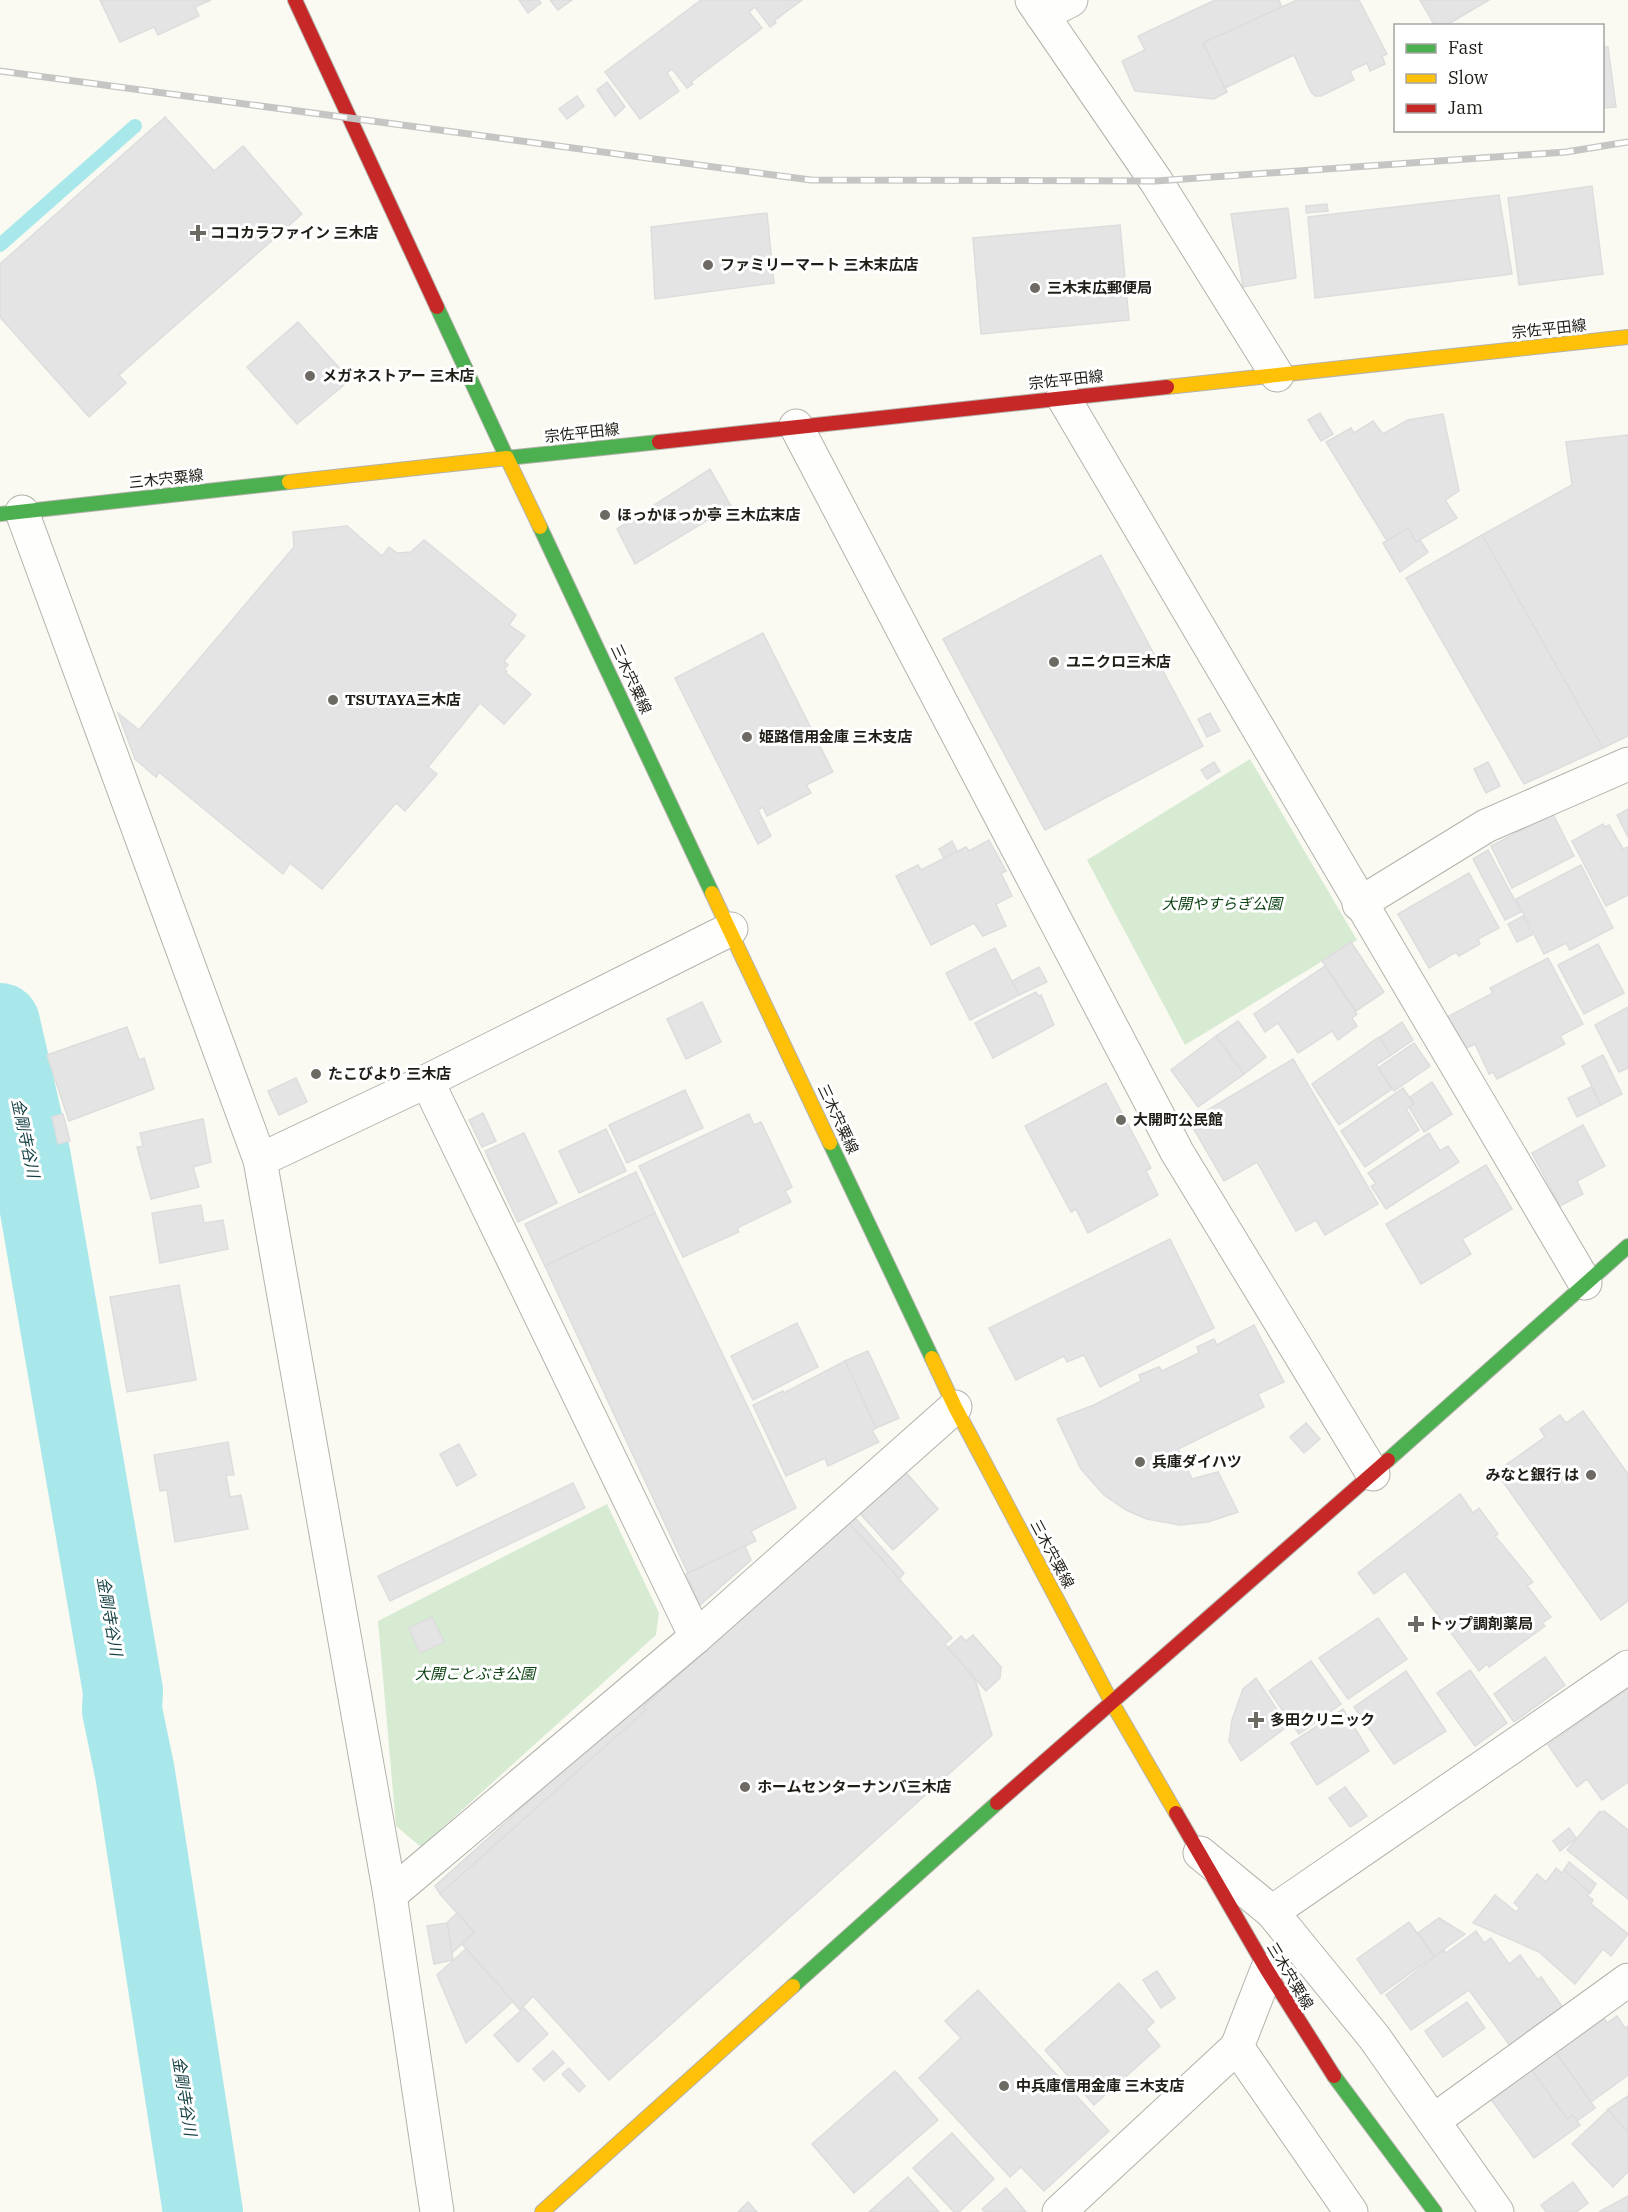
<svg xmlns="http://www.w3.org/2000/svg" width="1628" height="2212" viewBox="0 0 1628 2212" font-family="'IBM Plex Serif','Noto Sans JP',serif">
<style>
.green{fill:#d7ebd3}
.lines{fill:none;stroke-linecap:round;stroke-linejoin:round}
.stream{stroke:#a8e8ea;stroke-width:14}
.river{stroke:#a8e8ea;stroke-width:80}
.building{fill:#e5e4e5;stroke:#ddddde;stroke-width:1.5}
.street-casing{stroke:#b3b2ab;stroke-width:35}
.fast-casing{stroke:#b3b2ab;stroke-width:16}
.slow-casing{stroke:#b3b2ab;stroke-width:16}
.jam-casing{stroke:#b3b2ab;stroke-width:16}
.street{stroke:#fefefd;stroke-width:33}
.fast{stroke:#4caf50;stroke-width:14}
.slow{stroke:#ffc107;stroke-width:14}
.jam{stroke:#c62828;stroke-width:14}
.rail-casing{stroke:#c5c5c3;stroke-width:7}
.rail{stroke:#fff;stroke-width:4.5;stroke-dasharray:14;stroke-linecap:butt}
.poi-dot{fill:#6c6a63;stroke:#fff;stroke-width:2}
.labels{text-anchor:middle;stroke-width:6;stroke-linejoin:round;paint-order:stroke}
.poi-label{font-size:15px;font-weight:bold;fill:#1f1d16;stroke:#fff;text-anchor:start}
.street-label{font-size:15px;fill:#1f1d16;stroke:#fff}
.park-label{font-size:15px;font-style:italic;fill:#0e4314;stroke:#fff}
.water-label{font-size:16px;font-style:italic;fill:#123e41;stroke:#fff}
</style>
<rect width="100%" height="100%" fill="#faf9f2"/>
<!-- green -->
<g class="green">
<polygon points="1250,759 1357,940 1185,1045 1087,860"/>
<polygon points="607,1504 659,1613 656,1635 421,1847 396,1826 378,1621"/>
</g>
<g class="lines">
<!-- stream -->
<polyline class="stream" points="0,245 135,126"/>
<!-- river -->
<polyline class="river" points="0,1023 31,1158 123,1691 122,1710 135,1773 203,2212"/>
</g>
<!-- building -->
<g class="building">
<polygon points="100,0 211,0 195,7 199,16 158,35 154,27 120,42"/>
<polygon points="519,0 539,0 541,3 528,13"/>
<polygon points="550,0 572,0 558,10"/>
<polygon points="701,0 802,0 774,21 776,23 770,27 755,7 749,12 762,28 691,82 693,84 687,88 672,69 667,73 679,91 640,119 605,72"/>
<polygon points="1215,0 1279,0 1282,7 1203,43 1227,92 1214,99 1135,91 1122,61 1145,50 1138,36"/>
<polygon points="1297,0 1359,0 1387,54 1382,56 1385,64 1370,71 1367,63 1350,71 1354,80 1321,96 1315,96 1311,92 1294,55 1225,88 1203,43"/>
<polygon points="1420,0 1489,0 1445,26 1435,26"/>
<polygon points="1602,47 1608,47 1616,107 1602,108"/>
<polygon points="607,82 625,107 615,116 597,90"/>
<polygon points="577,96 584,106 567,119 559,109"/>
<polygon points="165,117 214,171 243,146 302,214 119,375 126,383 89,417 0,317 0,264"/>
<polygon points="1592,186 1603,274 1519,285 1508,198"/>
<polygon points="1499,195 1512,274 1315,298 1308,217"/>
<polygon points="1327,204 1328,211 1306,213 1306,206"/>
<polygon points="1288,208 1296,278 1243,287 1231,214"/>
<polygon points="767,213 774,283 655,299 651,227"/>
<polygon points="1120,225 1129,320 981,334 973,238"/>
<polygon points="298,322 350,380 297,424 247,367"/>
<polygon points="1320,413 1333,434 1321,441 1308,420"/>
<polygon points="1443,414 1459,491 1445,500 1457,518 1416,542 1408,528 1387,541 1326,442 1351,428 1354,433 1373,421 1383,434 1408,420"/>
<polygon points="1628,435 1628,736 1603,748 1482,535 1572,485 1566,442"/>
<polygon points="710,469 731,506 635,564 617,529"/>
<polygon points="347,526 382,556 389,547 397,553 411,552 424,540 516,615 509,625 525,636 504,661 508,665 504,669 507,671 506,673 531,694 504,724 480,703 428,767 437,774 405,811 396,803 322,889 290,863 283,874 159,772 156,777 135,759 118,713 139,730 294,547 293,532"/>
<polygon points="1408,528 1416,542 1420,540 1428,552 1400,572 1383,543"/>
<polygon points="1482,535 1603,748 1524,784 1406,578"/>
<polygon points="1101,555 1203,746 1045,830 943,639"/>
<polygon points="763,633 833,772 806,785 811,793 767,816 763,807 758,810 771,836 758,844 675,678"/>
<polygon points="1210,713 1220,731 1207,737 1198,719"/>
<polygon points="1214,762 1220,771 1207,779 1201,770"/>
<polygon points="1488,762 1500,786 1486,793 1474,769"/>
<polygon points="1628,809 1628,837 1617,815"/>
<polygon points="1553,814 1574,856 1512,888 1491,846"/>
<polygon points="1603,824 1605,827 1609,825 1623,849 1628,847 1628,895 1606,906 1572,841"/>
<polygon points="989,840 1006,871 1001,873 1012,896 996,904 1006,926 983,936 974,923 931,945 896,876 918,865 921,870 966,847 969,851"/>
<polygon points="952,841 957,851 944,858 939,849"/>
<polygon points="1488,850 1521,912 1505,920 1473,859"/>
<polygon points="1581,865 1613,928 1570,950 1566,943 1544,954 1516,899"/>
<polygon points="1469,873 1499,928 1478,939 1480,944 1459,956 1456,952 1429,968 1398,914"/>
<polygon points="1523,916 1532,935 1517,942 1508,924"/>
<polygon points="1351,942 1384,992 1356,1011 1322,961"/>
<polygon points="1598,944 1624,993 1584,1014 1558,965"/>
<polygon points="995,948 1019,995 970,1020 946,973"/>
<polygon points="1548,958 1583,1024 1560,1036 1565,1044 1497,1079 1493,1072 1489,1074 1475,1044 1464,1049 1447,1017 1493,993 1490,988"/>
<polygon points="1325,966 1357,1014 1352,1018 1357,1026 1338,1040 1332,1031 1298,1053 1278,1023 1265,1032 1254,1014"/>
<polygon points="1039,967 1047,982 1019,995 1012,981"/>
<polygon points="1036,992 1038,996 1041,995 1054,1025 993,1058 975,1023"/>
<polygon points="702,1002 721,1042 686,1059 667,1019"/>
<polygon points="1628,1007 1628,1068 1619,1072 1595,1025"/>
<polygon points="1238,1021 1266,1057 1244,1074 1216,1036"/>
<polygon points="1402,1022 1413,1040 1391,1055 1379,1038"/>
<polygon points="127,1027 139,1060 144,1058 154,1089 69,1121 47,1055"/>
<polygon points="1216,1036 1244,1074 1198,1107 1171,1070"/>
<polygon points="1379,1037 1391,1055 1376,1065 1392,1089 1339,1125 1312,1084"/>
<polygon points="1414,1043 1430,1066 1394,1091 1378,1068"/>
<polygon points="1603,1055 1622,1094 1601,1105 1582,1066"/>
<polygon points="1293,1059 1378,1204 1325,1235 1316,1220 1296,1231 1257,1162 1224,1181 1189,1121"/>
<polygon points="296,1078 307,1102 279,1115 268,1091"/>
<polygon points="1432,1082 1452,1114 1424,1132 1409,1107 1414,1104 1410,1097"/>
<polygon points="1106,1083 1151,1168 1146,1171 1158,1195 1088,1233 1076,1209 1071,1212 1025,1126"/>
<polygon points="1591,1087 1601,1105 1577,1117 1568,1098"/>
<polygon points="1403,1088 1414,1104 1406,1109 1419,1130 1365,1167 1341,1131"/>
<polygon points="685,1090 703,1128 627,1163 609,1125"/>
<polygon points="483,1113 496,1141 482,1147 469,1120"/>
<polygon points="63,1114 70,1141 58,1144 52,1117"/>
<polygon points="749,1114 754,1125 761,1122 792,1187 785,1191 791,1202 737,1228 739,1232 683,1257 639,1166"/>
<polygon points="203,1119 211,1162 193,1167 199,1187 151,1199 137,1147 143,1146 140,1133"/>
<polygon points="1583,1125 1605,1166 1577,1181 1583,1194 1560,1206 1532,1153"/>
<polygon points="606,1129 626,1171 579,1193 559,1151"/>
<polygon points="524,1133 557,1203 518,1222 485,1151"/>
<polygon points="1429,1133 1440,1151 1448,1146 1459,1162 1386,1209 1371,1186 1376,1184 1368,1173"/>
<polygon points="1486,1165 1512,1209 1462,1239 1471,1254 1421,1284 1386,1224"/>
<polygon points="636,1172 655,1213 545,1266 525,1224"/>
<polygon points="201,1205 204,1223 223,1220 228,1249 160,1263 152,1213"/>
<polygon points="655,1213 796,1508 751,1531 756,1541 688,1573 545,1266"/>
<polygon points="1170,1239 1214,1328 1100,1387 1084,1355 1067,1362 1064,1356 1016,1380 989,1328"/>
<polygon points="179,1285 196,1380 127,1392 110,1297"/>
<polygon points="797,1323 818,1367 753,1400 731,1356"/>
<polygon points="1254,1325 1284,1382 1258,1394 1264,1407 1178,1449 1192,1479 1218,1472 1238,1512 1208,1522 1180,1525 1147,1519 1126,1510 1104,1495 1081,1469 1057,1419 1094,1405 1141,1381 1139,1375 1159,1367 1162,1371 1199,1353 1197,1347 1214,1339 1217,1345"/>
<polygon points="868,1351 899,1418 876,1428 845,1361"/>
<polygon points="845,1361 876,1428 872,1431 879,1442 828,1466 825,1458 786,1476 753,1405 783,1391 784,1393"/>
<polygon points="1583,1411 1628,1474 1628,1601 1601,1620 1496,1472 1545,1437 1540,1429 1560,1415 1566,1423"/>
<polygon points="1306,1423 1320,1439 1304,1453 1290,1437"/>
<polygon points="228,1442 234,1475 226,1475 230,1497 241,1495 248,1529 175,1542 167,1490 160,1491 154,1455"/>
<polygon points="459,1444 476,1475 457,1486 440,1454"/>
<polygon points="902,1468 938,1509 893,1550 856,1509"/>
<polygon points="573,1483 585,1508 390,1601 378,1576"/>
<polygon points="1460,1494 1473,1513 1479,1508 1498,1534 1495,1536 1533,1582 1527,1586 1551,1617 1542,1623 1545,1626 1489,1667 1487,1664 1479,1671 1405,1571 1374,1594 1358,1573"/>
<polygon points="850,1512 904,1573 899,1579 850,1524 846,1524 643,1707 646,1710 440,1894 435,1886"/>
<polygon points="846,1524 850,1524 952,1638 945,1644 975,1679 992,1735 609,2080 533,1996 520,2010 462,1944 474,1932 440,1894 646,1710 643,1707"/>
<polygon points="745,1546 751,1560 700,1605 686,1574"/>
<polygon points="432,1617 444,1642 420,1653 409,1628"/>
<polygon points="1378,1618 1407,1659 1348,1699 1319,1658"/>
<polygon points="973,1635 1001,1667 1000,1678 986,1691 948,1648 961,1636 966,1641"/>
<polygon points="1545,1657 1565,1685 1514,1722 1494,1694"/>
<polygon points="1311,1661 1341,1704 1299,1734 1269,1691"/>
<polygon points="1470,1670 1507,1723 1475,1746 1437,1693"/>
<polygon points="1406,1671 1446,1731 1394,1764 1354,1707"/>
<polygon points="1256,1678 1288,1726 1241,1761 1229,1741 1232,1720 1243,1689"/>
<polygon points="1628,1688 1628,1782 1602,1800 1587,1779 1577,1787 1548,1745"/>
<polygon points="1343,1709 1369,1751 1317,1785 1291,1743"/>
<polygon points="1345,1787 1367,1816 1350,1827 1329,1798"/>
<polygon points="1600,1811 1602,1813 1604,1811 1628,1830 1628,1899 1567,1850"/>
<polygon points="1569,1828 1576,1838 1560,1851 1553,1841"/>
<polygon points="1569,1862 1596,1884 1590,1893 1564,1870"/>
<polygon points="1556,1868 1562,1873 1564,1870 1590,1893 1587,1895 1593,1900 1591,1904 1628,1934 1611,1956 1603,1949 1575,1984 1539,1952 1473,1923 1495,1895 1516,1912 1520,1908 1514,1903 1537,1874 1546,1882"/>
<polygon points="457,1913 474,1932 452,1953 447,1923"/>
<polygon points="1439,1918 1465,1934 1434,1956 1418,1933"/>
<polygon points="1409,1922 1434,1956 1381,1994 1357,1959"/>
<polygon points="447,1923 453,1960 434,1964 427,1926"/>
<polygon points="1476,1931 1484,1943 1491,1938 1509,1964 1520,1955 1538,1980 1541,1977 1564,2009 1511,2047 1469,1990 1411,2030 1386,1995 1444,1950 1446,1953"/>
<polygon points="466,1949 513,2001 466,2043 437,1975"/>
<polygon points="1157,1971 1175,1998 1161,2008 1143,1980"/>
<polygon points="1119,1983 1154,2022 1146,2029 1160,2046 1094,2105 1045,2050"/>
<polygon points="978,1990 1109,2131 1044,2191 1021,2167 1010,2177 919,2078 961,2038 945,2021"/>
<polygon points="1467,2002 1485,2028 1443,2057 1425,2031"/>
<polygon points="524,2008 548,2034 518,2062 494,2035"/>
<polygon points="1617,2016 1625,2028 1628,2026 1628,2075 1591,2102 1555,2051 1603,2017 1607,2023"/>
<polygon points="553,2051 564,2063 544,2081 533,2069"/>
<polygon points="1555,2051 1595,2108 1577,2121 1573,2115 1567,2119 1531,2069"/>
<polygon points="569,2068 585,2086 579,2092 562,2074"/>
<polygon points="1531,2069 1567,2119 1573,2115 1580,2125 1534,2158 1490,2098"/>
<polygon points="895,2071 938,2120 854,2193 812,2144"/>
<polygon points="1628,2096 1628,2132 1607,2110"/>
<polygon points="1608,2110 1628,2132 1628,2172 1613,2187 1572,2144"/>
<polygon points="952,2133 994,2179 959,2212 954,2212 913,2168"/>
<polygon points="908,2177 939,2212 869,2212"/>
<polygon points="1573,2182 1588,2203 1576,2212 1546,2212 1541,2205"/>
<polygon points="1006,2188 1026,2212 985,2212 982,2209"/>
<polygon points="1628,2196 1628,2212 1599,2212"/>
<polygon points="748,2202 757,2212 738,2212"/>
</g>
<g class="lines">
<!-- street casing -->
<g class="street-casing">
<g id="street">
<polyline points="1032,0 1156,181 1277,375"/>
<polyline points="1042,15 1071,0"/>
<polyline points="1063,397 1585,1283"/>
<polyline points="796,426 1177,1152 1373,1474"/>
<polyline points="22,512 260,1160 390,1895 437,2212"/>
<polyline points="1359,904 1486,826 1628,764"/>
<polyline points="427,1081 696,1637"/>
<polyline points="260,1160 427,1081 731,929"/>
<polyline points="1200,1853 1272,1912 1374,2037 1497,2212"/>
<polyline points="390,1895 696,1637 955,1407"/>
<polyline points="1272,1912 1628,1667"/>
<polyline points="1267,1970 1237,2047 1351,2212"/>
<polyline points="1433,2121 1628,1980"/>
<polyline points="1059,2212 1237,2047"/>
</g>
</g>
<!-- fast casing -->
<g class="fast-casing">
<g id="fast">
<polyline points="437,307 507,458 659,442"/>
<polyline points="0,514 289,482"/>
<polyline points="540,527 712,893"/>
<polyline points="830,1143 932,1358"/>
<polyline points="1388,1460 1628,1246"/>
<polyline points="793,1986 997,1803"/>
<polyline points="1334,2076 1435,2212"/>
</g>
</g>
<!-- slow casing -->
<g class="slow-casing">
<g id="slow">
<polyline points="1167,387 1628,337"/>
<polyline points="289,482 507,458 540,527"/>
<polyline points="712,893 830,1143"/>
<polyline points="932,1358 955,1407 1111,1701 1176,1813"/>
<polyline points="542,2212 793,1986"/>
</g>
</g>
<!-- jam casing -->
<g class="jam-casing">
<g id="jam">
<polyline points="295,0 437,307"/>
<polyline points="659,442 1167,387"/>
<polyline points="997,1803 1388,1460"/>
<polyline points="1176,1813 1267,1970 1334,2076"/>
</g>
</g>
<!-- street -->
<use href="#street" class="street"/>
<!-- fast -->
<use href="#fast" class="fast"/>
<!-- slow -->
<use href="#slow" class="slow"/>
<!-- jam -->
<use href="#jam" class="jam"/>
<!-- rail casing -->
<g class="rail-casing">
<polyline id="rail" points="0,71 811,180 1156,181 1566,152 1628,142"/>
</g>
<!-- rail -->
<use href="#rail" class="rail"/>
</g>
<!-- markers -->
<g class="poi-dot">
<path d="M195 224h6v6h6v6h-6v6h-6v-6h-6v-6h6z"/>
<circle cx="708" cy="265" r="6"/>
<circle cx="1035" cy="288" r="6"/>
<circle cx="310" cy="376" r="6"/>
<circle cx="605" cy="515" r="6"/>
<circle cx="1054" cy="662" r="6"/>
<circle cx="333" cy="700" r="6"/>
<circle cx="747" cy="737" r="6"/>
<circle cx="316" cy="1074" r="6"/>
<circle cx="1121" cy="1120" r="6"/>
<circle cx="1140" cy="1462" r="6"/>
<circle cx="1591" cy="1475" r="6"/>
<path d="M1413 1615h6v6h6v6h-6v6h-6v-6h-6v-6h6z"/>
<path d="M1253 1711h6v6h6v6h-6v6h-6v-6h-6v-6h6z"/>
<circle cx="745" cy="1787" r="6"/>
<circle cx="1004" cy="2086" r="6"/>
</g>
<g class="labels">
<!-- poi labels -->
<g class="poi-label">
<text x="210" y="238">ココカラファイン 三木店</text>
<text x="720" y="270">ファミリーマート 三木末広店</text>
<text x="1047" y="293">三木末広郵便局</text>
<text x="322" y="381">メガネストアー 三木店</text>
<text x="617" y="520">ほっかほっか亭 三木広末店</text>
<text x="1066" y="667">ユニクロ三木店</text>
<text x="345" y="705">TSUTAYA三木店</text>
<text x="759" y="742">姫路信用金庫 三木支店</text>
<text x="328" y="1079">たこびより 三木店</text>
<text x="1133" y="1125">大開町公民館</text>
<text x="1152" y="1467">兵庫ダイハツ</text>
<text x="1579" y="1480" text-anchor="end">みなと銀行 は</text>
<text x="1428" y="1629">トップ調剤薬局</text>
<text x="1270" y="1725">多田クリニック</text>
<text x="757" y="1792">ホームセンターナンバ三木店</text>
<text x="1016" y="2091">中兵庫信用金庫 三木支店</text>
</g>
<!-- street labels -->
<g class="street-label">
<text transform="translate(1549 329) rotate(-6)" y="5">宗佐平田線</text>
<text transform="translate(1066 380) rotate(-6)" y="5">宗佐平田線</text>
<text transform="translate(582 433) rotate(-6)" y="5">宗佐平田線</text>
<text transform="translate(166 479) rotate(-6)" y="5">三木宍粟線</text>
<text transform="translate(631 679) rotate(65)" y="5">三木宍粟線</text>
<text transform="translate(838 1119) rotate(65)" y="5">三木宍粟線</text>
<text transform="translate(1052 1554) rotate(62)" y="5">三木宍粟線</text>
<text transform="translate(1290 1976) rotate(59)" y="5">三木宍粟線</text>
</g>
<!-- park labels -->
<g class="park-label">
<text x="1222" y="909">大開やすらぎ公園</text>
<text x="475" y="1679">大開ことぶき公園</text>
</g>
<!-- water labels -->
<g class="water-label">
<text transform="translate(26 1138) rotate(78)" y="6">金剛寺谷川</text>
<text transform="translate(110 1616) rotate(80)" y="6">金剛寺谷川</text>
<text transform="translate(185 2096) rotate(81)" y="6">金剛寺谷川</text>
</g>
</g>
<!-- legend -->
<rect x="1394" y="24" width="210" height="108" fill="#ffffff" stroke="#a5a5a2" stroke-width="1.5"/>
<rect x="1406" y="44" width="30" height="9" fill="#4caf50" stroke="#a5a5a2" stroke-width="1.5"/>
<text x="1448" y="54" font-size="18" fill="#1f1d16">Fast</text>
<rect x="1406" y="74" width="30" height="9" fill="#ffc107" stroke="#a5a5a2" stroke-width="1.5"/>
<text x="1448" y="84" font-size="18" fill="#1f1d16">Slow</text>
<rect x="1406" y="104" width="30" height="9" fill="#c62828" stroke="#a5a5a2" stroke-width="1.5"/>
<text x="1448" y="114" font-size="18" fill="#1f1d16">Jam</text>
</svg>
